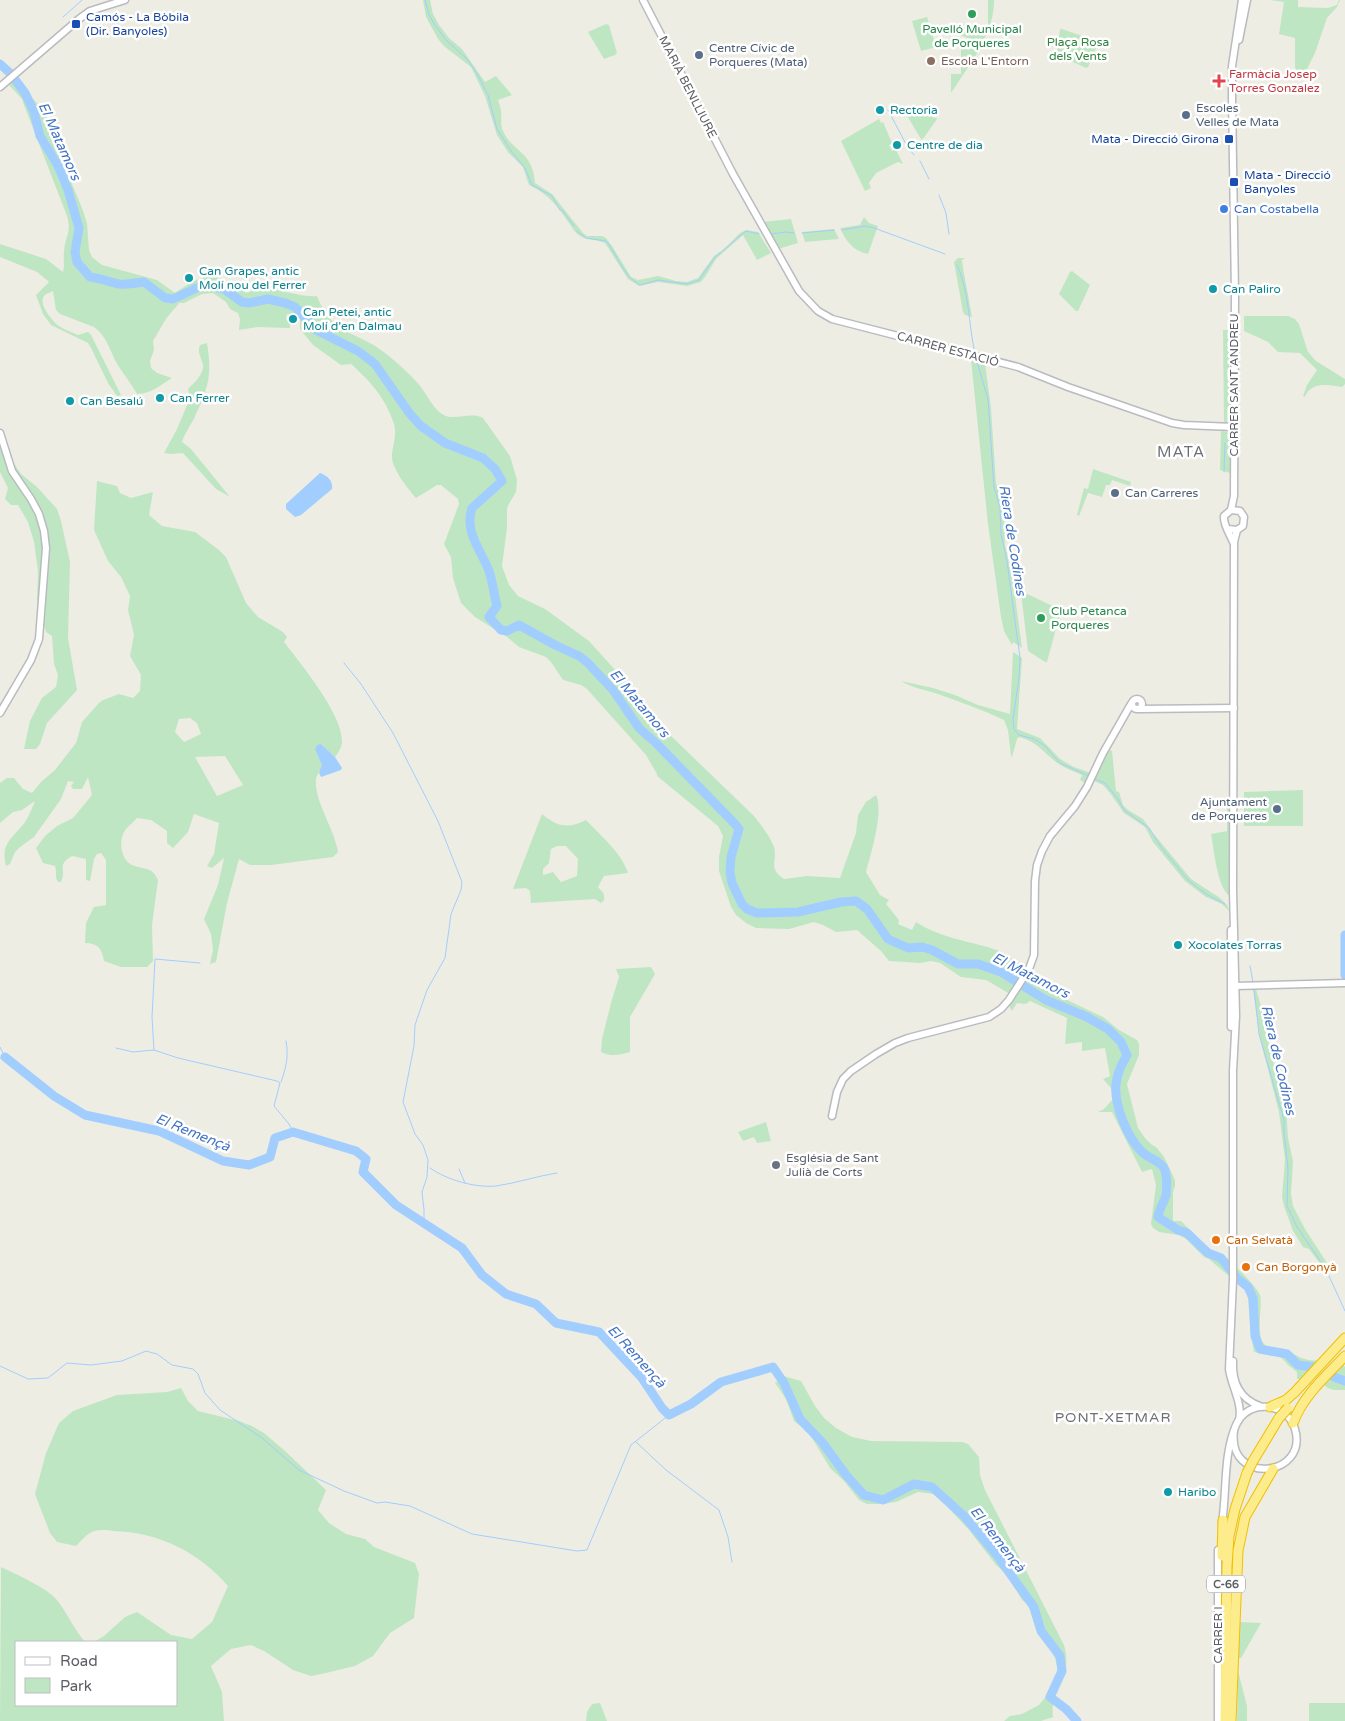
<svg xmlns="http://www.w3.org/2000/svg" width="1345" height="1721" viewBox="0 0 1345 1721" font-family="'Varela Round',sans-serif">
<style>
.green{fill:#bfe6c3;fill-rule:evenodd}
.water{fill:#a2cdff}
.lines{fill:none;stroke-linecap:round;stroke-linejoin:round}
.stream{stroke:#a2cdff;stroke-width:1}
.river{stroke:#a2cdff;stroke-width:9}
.secondary-casing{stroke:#b9bbc1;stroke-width:9}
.highway-casing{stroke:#f1bf00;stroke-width:11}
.secondary{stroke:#fff;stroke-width:6}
.highway{stroke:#fdec8b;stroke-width:9}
.highway-bridge-casing{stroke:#f1bf00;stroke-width:11;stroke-linecap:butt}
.highway-bridge{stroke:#fdec8b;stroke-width:9}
.leisure-dot{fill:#2e9e5b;stroke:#fff;stroke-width:2}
.transit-dot{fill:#1a4fb4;stroke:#fff;stroke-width:2}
.service-dot{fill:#5c6f8a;stroke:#fff;stroke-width:2}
.education-dot{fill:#8d6e63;stroke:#fff;stroke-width:2}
.health-dot{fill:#e0444e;stroke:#fff;stroke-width:2}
.culture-dot{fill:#0f9aa8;stroke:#fff;stroke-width:2}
.shop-dot{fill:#3f7fe0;stroke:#fff;stroke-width:2}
.worship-dot{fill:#6b7280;stroke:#fff;stroke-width:2}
.food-dot{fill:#e8710a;stroke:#fff;stroke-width:2}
.labels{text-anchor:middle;stroke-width:5;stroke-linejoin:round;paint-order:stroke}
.shield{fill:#fff;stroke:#8c8e92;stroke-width:1}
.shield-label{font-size:11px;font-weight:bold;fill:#5b5e64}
.transit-label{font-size:12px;fill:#164399;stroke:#fff;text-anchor:start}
.leisure-label{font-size:12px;fill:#27864d;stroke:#fff}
.park-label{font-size:12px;fill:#348340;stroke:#fff}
.service-label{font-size:12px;fill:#4e5e75;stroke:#fff;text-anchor:start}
.education-label{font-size:12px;fill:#785e54;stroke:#fff;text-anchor:start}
.health-label{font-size:12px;fill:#be3a42;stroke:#fff;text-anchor:start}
.street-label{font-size:12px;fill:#5b5e64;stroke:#fff}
.culture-label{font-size:12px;fill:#0d838f;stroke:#fff;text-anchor:start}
.shop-label{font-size:12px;fill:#366cbe;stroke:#fff;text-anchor:start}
.worship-label{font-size:12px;fill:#5b616d;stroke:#fff;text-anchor:start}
.food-label{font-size:12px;fill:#c56008;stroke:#fff;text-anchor:start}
.water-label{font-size:14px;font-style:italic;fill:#4474c3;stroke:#fff}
.neighbourhood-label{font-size:14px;letter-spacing:1px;fill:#6c7076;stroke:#fff}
.quarter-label{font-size:15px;letter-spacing:1px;fill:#6c7076;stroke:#fff}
</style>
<rect width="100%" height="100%" fill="#eeede3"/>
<!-- green -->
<g class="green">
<path d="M423,0H430L433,14L439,25L449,38L462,49L485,82L496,76L512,95L498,100C499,104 501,108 501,112C502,118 500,125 503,131C513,153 533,151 535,183L552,194L583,233L587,236H602L606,238L612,246L631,277L638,280L658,276L676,281L687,282L698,278L714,256L723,250L740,233L746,230L758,232L771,253L757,260L743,235L716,259L705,277L701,282L687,286L658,282L639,286L628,279L605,243C593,238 587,242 576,233C560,211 554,197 529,185L523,167L508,152L497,135L485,96L471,67L445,47L438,39L426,17Z"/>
<path d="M988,0H994C994,17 989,29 982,44L951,31V28L988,27Z"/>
<polygon points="1270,0 1298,0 1298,7 1328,8 1337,5 1339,0 1340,0 1337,7 1327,18 1315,53 1304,75 1297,71 1295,67 1295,38 1279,34 1284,2"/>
<polygon points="927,17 936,47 921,51 912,21"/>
<polygon points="606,24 609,25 617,53 615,55 604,59 588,32"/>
<polygon points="1060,29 1062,29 1097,41 1098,43 1088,67 1086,68 1058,55 1057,53"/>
<polygon points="961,41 980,49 951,93 951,74 961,74"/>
<path d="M18,77L27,92L46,113L55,149L70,179L82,208L87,223L89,250L92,257L102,265L157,280L175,293C182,288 191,282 199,279C215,273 235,282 246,293C271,282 292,298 317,296C332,336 356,330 385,353C398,363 410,374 421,387C427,395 433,408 442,414C454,422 470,411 483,418L510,456L517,480L516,492L510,502L507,508V528L502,566L509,585L518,596L545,609L589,641L635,692L639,702L655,715L669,734L754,816C761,825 770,836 774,847C778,863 767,867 784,879L807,876L840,878L856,833L858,815L866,802L876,795C884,812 871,853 866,872L880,895L889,900L886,904L899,920L898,924L912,930L916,922C940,938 970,941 997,950C1008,954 1016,963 1027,968L1010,994L986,980L961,977L940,963L931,961L920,963L889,961L882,952L857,930L836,932L823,925L814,922L789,929L756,928L746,923L736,915L731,907L719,871V857L723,836L718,826L657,776V774L646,755L587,689L581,685L563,680L551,662L546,657L519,647L507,637L475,617L461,603L453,578L451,557L444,544L459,504L458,499L441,485H437L416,498C408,489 390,467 392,454C393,444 397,435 394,424C385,397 371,382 351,364L341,365L313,345L300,329V317L287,314L286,319L290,324V328L257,327L239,330L240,319L238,313L230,309L226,302L213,293L202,294L184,303H179C175,309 170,313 166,319C161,326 158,334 153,341L154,350L150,361L151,368L157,373L172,378C160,385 151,394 137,394C132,385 125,376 119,367C110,353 108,337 94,327L60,314L56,310L53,291C49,293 44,294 43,298C40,306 53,322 59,326C65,330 72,332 78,335L88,332L91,335L121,395L117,396L108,383L91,348L88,343L51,325L43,314L36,295L49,282L48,281L37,272L0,257V244L46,259L63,272C65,265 63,259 64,252C65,236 72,233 67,216L24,105L22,99L9,85Z"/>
<polygon points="909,111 936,118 937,119 923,139 921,139 906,114"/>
<polygon points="879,119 881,123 883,122 892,143 889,145 892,151 896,150 903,164 898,162 876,173 869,183 871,188 865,191 841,141"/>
<path d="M864,217L869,223L878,226L868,254C853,251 846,241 840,228L860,225Z"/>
<polygon points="791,219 798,243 778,249 762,222"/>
<polygon points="834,229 839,239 805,242 802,232"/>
<polygon points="958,258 965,258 962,260 963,268 972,317 965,315 963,312 954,262"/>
<polygon points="1072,271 1090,285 1078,311 1076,311 1059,294 1070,272"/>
<path d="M1244,316H1288L1295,319L1299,324L1308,352L1316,361L1345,379V384L1342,387C1329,385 1311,381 1305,397L1303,396L1307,385L1317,370L1300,353L1278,352L1268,342L1244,331Z"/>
<polygon points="1223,330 1229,330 1230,422 1224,424"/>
<path d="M207,343C212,373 209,387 196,414C192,424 185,432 182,442L191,449L230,497L216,489L183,453L171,454L164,453L177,429L190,398L188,389C194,383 204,374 203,365C201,356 197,353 200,345Z"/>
<polygon points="971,360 985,363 991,408 996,483 1004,511 1005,545 1013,581 1022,648 1013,642 1012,645 1004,631 1001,617 988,524"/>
<polygon points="1221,431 1230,432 1230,473 1220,470"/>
<polygon points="5,437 11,459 21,474 37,487 57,509 61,521 70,562 68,638 77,690 47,723 40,744 36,749 24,749 30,721 42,698 56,687 58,675 54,664 52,636 46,632 37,600 38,571 34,542 28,522 18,505 11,505 5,499 8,488 0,472 0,438"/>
<polygon points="1093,469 1131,482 1130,486 1112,480 1110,485 1106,485 1102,497 1088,493 1079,516 1077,515 1084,488 1088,489"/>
<path d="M97,481L117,486L120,493L131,498L153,492L149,515L162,526L195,532L219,550L226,557L246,603L258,617L283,632L287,637L284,642C301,664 344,716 342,743C341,749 338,753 335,757L321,744L318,756L323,765C321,770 317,774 316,779C314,802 335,829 338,852L333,857L271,865H250L239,859L227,903L216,962L210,964L213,950L211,934L204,919L218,885L224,858L212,868L207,866L214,854L219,823L194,814L188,832L173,848L167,843V831L151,820L137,818C134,822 129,825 126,829C118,839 120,859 132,865C144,870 152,866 158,880L152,925L153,961L147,967H121L104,961C102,949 98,943 85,943L86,923L94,907L106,905V860L101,853L97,854L94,859L90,881L86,880V859L72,856C56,865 67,869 61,882H58L56,878V870L55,866L43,863L36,848L45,836L57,826L73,818L92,795L88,777L82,789H73L71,786L74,782L68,781L61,799L34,837L20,847L15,852L10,864L6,866C0,843 13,838 25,822C29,816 32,808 35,801L22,810L13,812L0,823V783L7,778H14L23,789L32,793L41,782L55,770L76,743L82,722L99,703L103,700L119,694L133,698L140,691L141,675L130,656L134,635L128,610L130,596L121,577L108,561L94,530ZM190,718L197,723L201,734L184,742L175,732L179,719ZM225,756L243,785L217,796L195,757Z"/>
<polygon points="1023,592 1061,610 1047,662 1045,662 1028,651 1021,593"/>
<path d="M1013,652L1022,658L1017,729L1040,738L1060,759L1074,767L1091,773L1085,783L1080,780L1082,775C1073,771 1064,768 1056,762C1043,752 1036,741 1019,737L1017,739L1012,757L1011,756L1008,730L1004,720C983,710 960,702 938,694C926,690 913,688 901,681L933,688L955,695L978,705L1010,714Z"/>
<polygon points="1109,749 1112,751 1116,791 1119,792 1123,805 1128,810 1143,819 1153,833 1191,879 1220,898 1227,905 1230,912 1222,904 1206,897 1185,881 1153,842 1145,827 1124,813 1110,793 1103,785 1094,781"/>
<polygon points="1303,790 1303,826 1244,826 1244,792"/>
<path d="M1227,797H1230V896C1217,888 1214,849 1211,834L1227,831Z"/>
<path d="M542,814C558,827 567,829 586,820C601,836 621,852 628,873L604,876L598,887L604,894V900L601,903L595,899L531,903L530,891L526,888L513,889ZM557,846H566L578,859L577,876L561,882L553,872L543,875V869L549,863L551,849Z"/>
<path d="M651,967L655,974L630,1017V1052C619,1055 611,1057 601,1052L602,1039L611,1003L619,977L616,969Z"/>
<polygon points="1031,972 1050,984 1048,991 1103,1017 1119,1030 1137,1040 1139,1044 1139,1055 1127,1084 1138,1128 1145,1138 1151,1144 1157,1148 1164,1157 1175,1180 1175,1186 1173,1192 1173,1221 1181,1221 1197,1237 1203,1246 1230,1260 1230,1277 1209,1259 1204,1257 1186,1239 1179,1235 1159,1232 1153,1228 1151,1224 1156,1185 1152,1169 1142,1172 1112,1112 1098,1112 1104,1109 1113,1099 1111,1088 1103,1079 1110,1076 1105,1048 1082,1051 1082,1042 1065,1044 1067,1018 1030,1001 1026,1004 1017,1003 1012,1011 1009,1006"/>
<polygon points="1253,989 1256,989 1263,1013 1265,1028 1279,1085 1286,1105 1288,1138 1293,1161 1291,1194 1293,1206 1305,1229 1329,1266 1321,1265 1309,1249 1303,1247 1293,1231 1284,1206 1282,1197 1285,1160 1279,1112 1260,1039"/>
<polygon points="766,1122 771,1141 757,1143 754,1137 743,1141 738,1132"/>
<path d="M1237,1268C1242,1272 1258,1289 1260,1295C1263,1308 1255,1335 1265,1345C1270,1349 1281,1347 1288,1351C1299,1357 1307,1362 1320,1360L1302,1379H1297V1372L1288,1365L1279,1355L1272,1356L1254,1352L1251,1336L1248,1298L1245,1290L1237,1283Z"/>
<path d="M1343,1365L1345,1367V1390C1337,1390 1330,1391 1324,1385Z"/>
<path d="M784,1376L801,1381L815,1406L824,1418L836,1428L852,1437L871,1441L962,1442L968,1444L979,1457L980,1475L985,1490L1064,1645C1074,1681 1049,1688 1053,1717L1041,1721H1004L1010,1716L1022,1714L1039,1705L1048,1694L1058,1669L1055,1658L1045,1638L1036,1629L1028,1605L1022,1600L1006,1574L996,1565L969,1530L940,1499L933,1494L918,1492L896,1502L883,1504H867L859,1500L844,1481L830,1468L809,1433L794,1421L786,1399L775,1383Z"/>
<path d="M181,1388L188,1401L198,1411L239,1421L252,1426L264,1433L285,1451L326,1490L318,1510L329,1523L346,1534L365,1539L374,1547L415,1563L419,1574L414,1618L390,1633L373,1656L355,1666L326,1673L311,1676L293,1670L264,1651L251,1645L231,1649L211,1666L222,1692L224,1721H0L1,1567C14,1573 49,1589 57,1600C68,1614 74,1629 85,1642H16V1705H176V1642H94L104,1636L125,1617L137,1612L171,1635L192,1639L212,1622L228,1586C199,1552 158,1532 113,1531C106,1530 97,1529 90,1533C85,1536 80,1542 76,1546L57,1542L50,1533L35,1494L46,1453L59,1423L73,1411L117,1395L167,1392Z"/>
<polygon points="1239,1622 1261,1623 1241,1658 1238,1658"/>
<polygon points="1238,1671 1247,1706 1247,1721 1237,1721"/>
<polygon points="600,1703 607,1721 586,1721 587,1712 592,1704"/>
<rect x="1309" y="1703" width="36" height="18"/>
</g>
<!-- water -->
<g class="water">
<path d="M320,473C328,476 333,481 332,489L301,515L295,517L286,509V504Z"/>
<polygon points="321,744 335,757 342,768 341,770 321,777 319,773 322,765 315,749 317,745"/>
</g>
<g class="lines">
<!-- stream -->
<g class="stream">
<polyline points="425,0 429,15 435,25 446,40 467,59 478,75 488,95 497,129 511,151 525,168 532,185 552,196 560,210 562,210 574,226"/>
<polyline points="63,17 82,0"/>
<polyline points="888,110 907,146 914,155"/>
<polyline points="920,161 929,179"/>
<polyline points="939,195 946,213 949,234"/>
<polyline points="842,230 865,226 874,228 945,254"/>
<path d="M577,231L586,238L606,241C618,255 622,275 640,285L658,280L687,284L699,280L715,257L746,231L759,234"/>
<polyline points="802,233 834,230"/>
<polyline points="771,234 786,232 794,233"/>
<path d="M957,265C970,292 968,324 975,353"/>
<polyline points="976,359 988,399 994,487 1000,507 1001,534 1007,561 1020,658 1019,678 1013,719 1014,729 1019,735 1034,739 1045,746 1060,763 1089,776"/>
<polyline points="1224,472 1225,443"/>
<polyline points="344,663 361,684 393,733 438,821 462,882 461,890 451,914 445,958 427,990 415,1025 414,1046 403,1102 415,1134 423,1145 428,1160 427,1177 422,1192 424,1210 424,1223"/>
<polyline points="1095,779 1105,783 1118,799 1124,810 1149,828 1161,847 1188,880 1206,894 1225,904"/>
<polyline points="1250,966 1253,982"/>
<polyline points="1254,989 1259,1034 1284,1120 1284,1134 1288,1168 1287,1206 1297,1227 1325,1268"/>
<polyline points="0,1047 5,1057 0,1058"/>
<polyline points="116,1048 133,1052 154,1050 178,1058 277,1081 280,1083 274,1106 289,1124 293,1132"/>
<polyline points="154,1050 152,1017 155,959 200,963"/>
<path d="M281,1082C286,1068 289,1056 286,1041"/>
<path d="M430,1168C447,1180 475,1188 496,1186C517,1183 537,1176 557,1173"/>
<polyline points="459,1169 465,1183"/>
<polyline points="1329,1276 1345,1311"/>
<polyline points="0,1366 28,1379 48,1378 67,1363 91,1365 122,1361 146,1351 157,1354 172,1365 193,1369 198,1374 205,1393 220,1410 262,1438 299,1470 344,1491 377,1503 385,1502 410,1506 472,1534 577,1551 587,1550 631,1445 669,1415"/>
<polyline points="636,1442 666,1470 719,1510 728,1537 732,1562"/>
</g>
<!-- river -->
<g class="river">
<path d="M0,64L10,73L25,93L34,112L40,136L57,164L62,175L68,190L79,228L75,252L77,262L90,277C100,278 109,282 119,284C127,285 136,283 144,282L165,298L173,299L201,286H211L224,289L242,302L249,303L268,299L285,303L295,307L316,330L358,351L375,364L410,414L421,426L445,443L483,458L495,469L502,481L472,508C464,532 481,550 489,571C493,583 494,595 497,606L489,617L501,630L507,631L519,625L555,645L579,656L587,662L613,690L639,728L656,743L735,824L739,829L731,857L730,872L732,883L742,904L747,909L757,913L798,912L841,902L856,901L867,909L888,939L908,948L922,947L932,950L958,964H978L1001,972L1046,1000L1087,1017L1108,1029L1121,1042L1127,1055C1122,1064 1117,1073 1116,1084C1114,1105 1127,1137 1142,1152C1148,1158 1159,1160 1164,1168C1167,1174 1167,1188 1166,1195C1164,1202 1159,1209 1158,1217L1178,1230L1187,1233L1208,1253L1221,1258L1237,1278L1248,1287L1253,1298L1255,1336L1260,1349L1287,1354L1298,1365L1313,1367"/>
<polyline points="1345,935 1345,975"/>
<polyline points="5,1057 54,1096 85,1115 159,1131 223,1161 249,1165 270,1157 275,1138 293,1132 356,1151 366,1159 363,1172 396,1205 462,1248 482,1275 506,1294 536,1304 556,1323 599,1332 642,1378 662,1408 669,1415 691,1404 721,1382 773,1367 784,1383 800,1419 822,1442 846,1475 864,1495 883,1500 914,1484 932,1487 965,1517 996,1554 1034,1607 1041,1631 1060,1656 1062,1671 1050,1697 1066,1709 1077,1721"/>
<polyline points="1334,1377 1345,1381"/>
</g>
<!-- secondary casing -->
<g class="secondary-casing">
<g id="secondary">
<polyline points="643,0 733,174 799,291 818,311 832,319 1018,367 1068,387 1172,423 1184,425 1234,427"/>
<polyline points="1239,40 1247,0"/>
<polyline points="0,87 79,19 90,11 125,0"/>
<polyline points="0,433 12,471 31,499 39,514 44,531 46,548 39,639 31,660 0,713"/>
<polyline points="1231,510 1234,496 1235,295 1232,96 1232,66 1242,0"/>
<path d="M1228,529L1237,530L1243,526L1244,517L1240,511L1231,510L1224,516C1223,525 1230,534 1233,542"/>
<path d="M1237,530L1234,542L1233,890L1236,1016L1233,1071V1280L1229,1369C1231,1386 1243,1403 1239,1420"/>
<circle cx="1137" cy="704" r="5"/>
<polyline points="1139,709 1234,708"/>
<polyline points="1231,930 1231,1027"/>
<polyline points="1236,986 1345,983"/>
<polyline points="832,1116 837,1092 843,1079 851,1071 876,1054 895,1043 908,1038 989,1017 1001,1009 1009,1000 1029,969 1034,955 1035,881 1037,865 1042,851 1050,836 1075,806 1087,787 1103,753 1131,704"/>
<path d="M1233,1361C1232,1382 1240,1399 1260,1406"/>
<path d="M1222,1523C1227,1491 1223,1455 1236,1425C1248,1398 1287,1402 1295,1429C1309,1477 1227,1486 1234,1431"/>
<polyline points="1218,1550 1218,1721"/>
</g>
</g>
<!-- highway casing -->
<g class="highway-casing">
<g id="highway">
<polyline points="1270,1407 1286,1400 1295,1392 1345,1338"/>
<path d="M1293,1423C1303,1396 1325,1377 1345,1356"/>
<polyline points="1253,1461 1279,1418"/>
<polyline points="1222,1556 1223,1520"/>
<polyline points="1225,1721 1227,1566 1229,1536 1235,1509 1247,1473"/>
<polyline points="1231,1721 1238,1551 1245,1517 1273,1469"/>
</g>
</g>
<!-- secondary -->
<use href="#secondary" class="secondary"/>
<!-- highway -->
<use href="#highway" class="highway"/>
<!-- highway-bridge casing -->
<g class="highway-bridge-casing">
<g id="highway-bridge">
<polyline points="1279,1418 1288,1408"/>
<polyline points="1247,1473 1253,1461"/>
</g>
</g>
<!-- highway-bridge -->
<use href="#highway-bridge" class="highway-bridge"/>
</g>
<!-- markers -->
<g class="leisure-dot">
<circle cx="972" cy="14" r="5"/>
<circle cx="1041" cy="618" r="5"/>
</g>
<g class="transit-dot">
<rect x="71" y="19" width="10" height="10" rx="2.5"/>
<rect x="1224" y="134" width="10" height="10" rx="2.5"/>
<rect x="1229" y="177" width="10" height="10" rx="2.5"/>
</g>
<g class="service-dot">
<circle cx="699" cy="55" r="5"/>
<circle cx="1186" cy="115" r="5"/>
<circle cx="1115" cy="493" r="5"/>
<circle cx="1277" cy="809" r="5"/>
</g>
<circle class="education-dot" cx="931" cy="61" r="5"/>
<path class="health-dot" d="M1216.5 73.5h5v5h5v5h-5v5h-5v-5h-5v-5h5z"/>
<g class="culture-dot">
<circle cx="880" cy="110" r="5"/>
<circle cx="897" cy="145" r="5"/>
<circle cx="189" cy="278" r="5"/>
<circle cx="1213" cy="289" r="5"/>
<circle cx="293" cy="319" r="5"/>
<circle cx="160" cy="398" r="5"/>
<circle cx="70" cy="401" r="5"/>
<circle cx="1178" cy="945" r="5"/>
<circle cx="1168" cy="1492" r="5"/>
</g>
<circle class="shop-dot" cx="1224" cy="209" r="5"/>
<circle class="worship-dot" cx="776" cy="1165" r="5"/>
<g class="food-dot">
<circle cx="1216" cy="1240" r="5"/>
<circle cx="1246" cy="1267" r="5"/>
</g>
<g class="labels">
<!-- shield labels -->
<rect class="shield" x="1207" y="1575.5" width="38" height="17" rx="4"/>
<g class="shield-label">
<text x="1226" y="1588">C-66</text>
</g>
<!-- transit labels -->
<g class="transit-label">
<text x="86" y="21">Camós - La Bòbila<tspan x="86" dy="14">(Dir. Banyoles)</tspan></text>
<text x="1219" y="143" text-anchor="end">Mata - Direcció Girona</text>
<text x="1244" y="179">Mata - Direcció<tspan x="1244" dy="14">Banyoles</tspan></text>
</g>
<!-- leisure labels -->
<g class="leisure-label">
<text x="972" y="33">Pavelló Municipal<tspan x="972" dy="14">de Porqueres</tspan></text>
<text x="1051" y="615" text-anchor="start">Club Petanca<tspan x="1051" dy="14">Porqueres</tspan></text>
</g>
<!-- park labels -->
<g class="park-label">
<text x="1078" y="46">Plaça Rosa<tspan x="1078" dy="14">dels Vents</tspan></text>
</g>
<!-- service labels -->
<g class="service-label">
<text x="709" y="52">Centre Cívic de<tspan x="709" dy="14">Porqueres (Mata)</tspan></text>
<text x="1196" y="112">Escoles<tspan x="1196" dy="14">Velles de Mata</tspan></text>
<text x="1125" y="497">Can Carreres</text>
<text x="1267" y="806" text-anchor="end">Ajuntament<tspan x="1267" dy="14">de Porqueres</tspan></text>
</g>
<!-- education labels -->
<g class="education-label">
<text x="941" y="65">Escola L'Entorn</text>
</g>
<!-- health labels -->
<g class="health-label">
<text x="1229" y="78">Farmàcia Josep<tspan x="1229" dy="14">Torres Gonzalez</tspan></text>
</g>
<!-- street labels -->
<g class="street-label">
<text transform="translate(688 87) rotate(63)" y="4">MARIÀ BENLLIURE</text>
<text transform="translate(948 349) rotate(15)" y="4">CARRER ESTACIÓ</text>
<text transform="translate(1234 385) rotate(-90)" y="4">CARRER SANT ANDREU</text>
<text transform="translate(1218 1635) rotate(-90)" y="4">CARRER I</text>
</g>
<!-- culture labels -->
<g class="culture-label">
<text x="890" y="114">Rectoria</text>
<text x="907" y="149">Centre de dia</text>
<text x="199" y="275">Can Grapes, antic<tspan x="199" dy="14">Molí nou del Ferrer</tspan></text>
<text x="1223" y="293">Can Paliro</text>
<text x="303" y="316">Can Petei, antic<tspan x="303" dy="14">Molí d'en Dalmau</tspan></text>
<text x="170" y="402">Can Ferrer</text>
<text x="80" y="405">Can Besalú</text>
<text x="1188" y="949">Xocolates Torras</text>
<text x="1178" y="1496">Haribo</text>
</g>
<!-- shop labels -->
<g class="shop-label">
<text x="1234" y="213">Can Costabella</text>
</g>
<!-- worship labels -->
<g class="worship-label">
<text x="786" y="1162">Església de Sant<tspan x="786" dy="14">Julià de Corts</tspan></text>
</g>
<!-- food labels -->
<g class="food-label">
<text x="1226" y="1244">Can Selvatà</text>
<text x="1256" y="1271">Can Borgonyà</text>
</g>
<!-- water labels -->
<g class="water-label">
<text transform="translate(60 141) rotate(66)" y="5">El Matamors</text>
<text transform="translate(1013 540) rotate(81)" y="5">Riera de Codines</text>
<text transform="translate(640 703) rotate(50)" y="5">El Matamors</text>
<text transform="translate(1031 975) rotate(27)" y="5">El Matamors</text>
<text transform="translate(1279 1060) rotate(77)" y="5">Riera de Codines</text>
<text transform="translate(193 1132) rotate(22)" y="5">El Remençà</text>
<text transform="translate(637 1356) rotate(48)" y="5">El Remençà</text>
<text transform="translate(998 1539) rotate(52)" y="5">El Remençà</text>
</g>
<!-- neighbourhood labels -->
<g class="neighbourhood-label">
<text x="1113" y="1422">PONT-XETMAR</text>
</g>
<!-- quarter labels -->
<g class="quarter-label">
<text x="1181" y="457">MATA</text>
</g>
</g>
<!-- legend -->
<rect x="15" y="1641" width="162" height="65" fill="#ffffff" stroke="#bdbfc1"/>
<rect x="25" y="1657" width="25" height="8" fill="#ffffff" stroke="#bdbfc1"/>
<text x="60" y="1666" font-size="15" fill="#5b5e64">Road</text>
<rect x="25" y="1678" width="25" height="15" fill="#bfe6c3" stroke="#bdbfc1"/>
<text x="60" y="1691" font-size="15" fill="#5b5e64">Park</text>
</svg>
